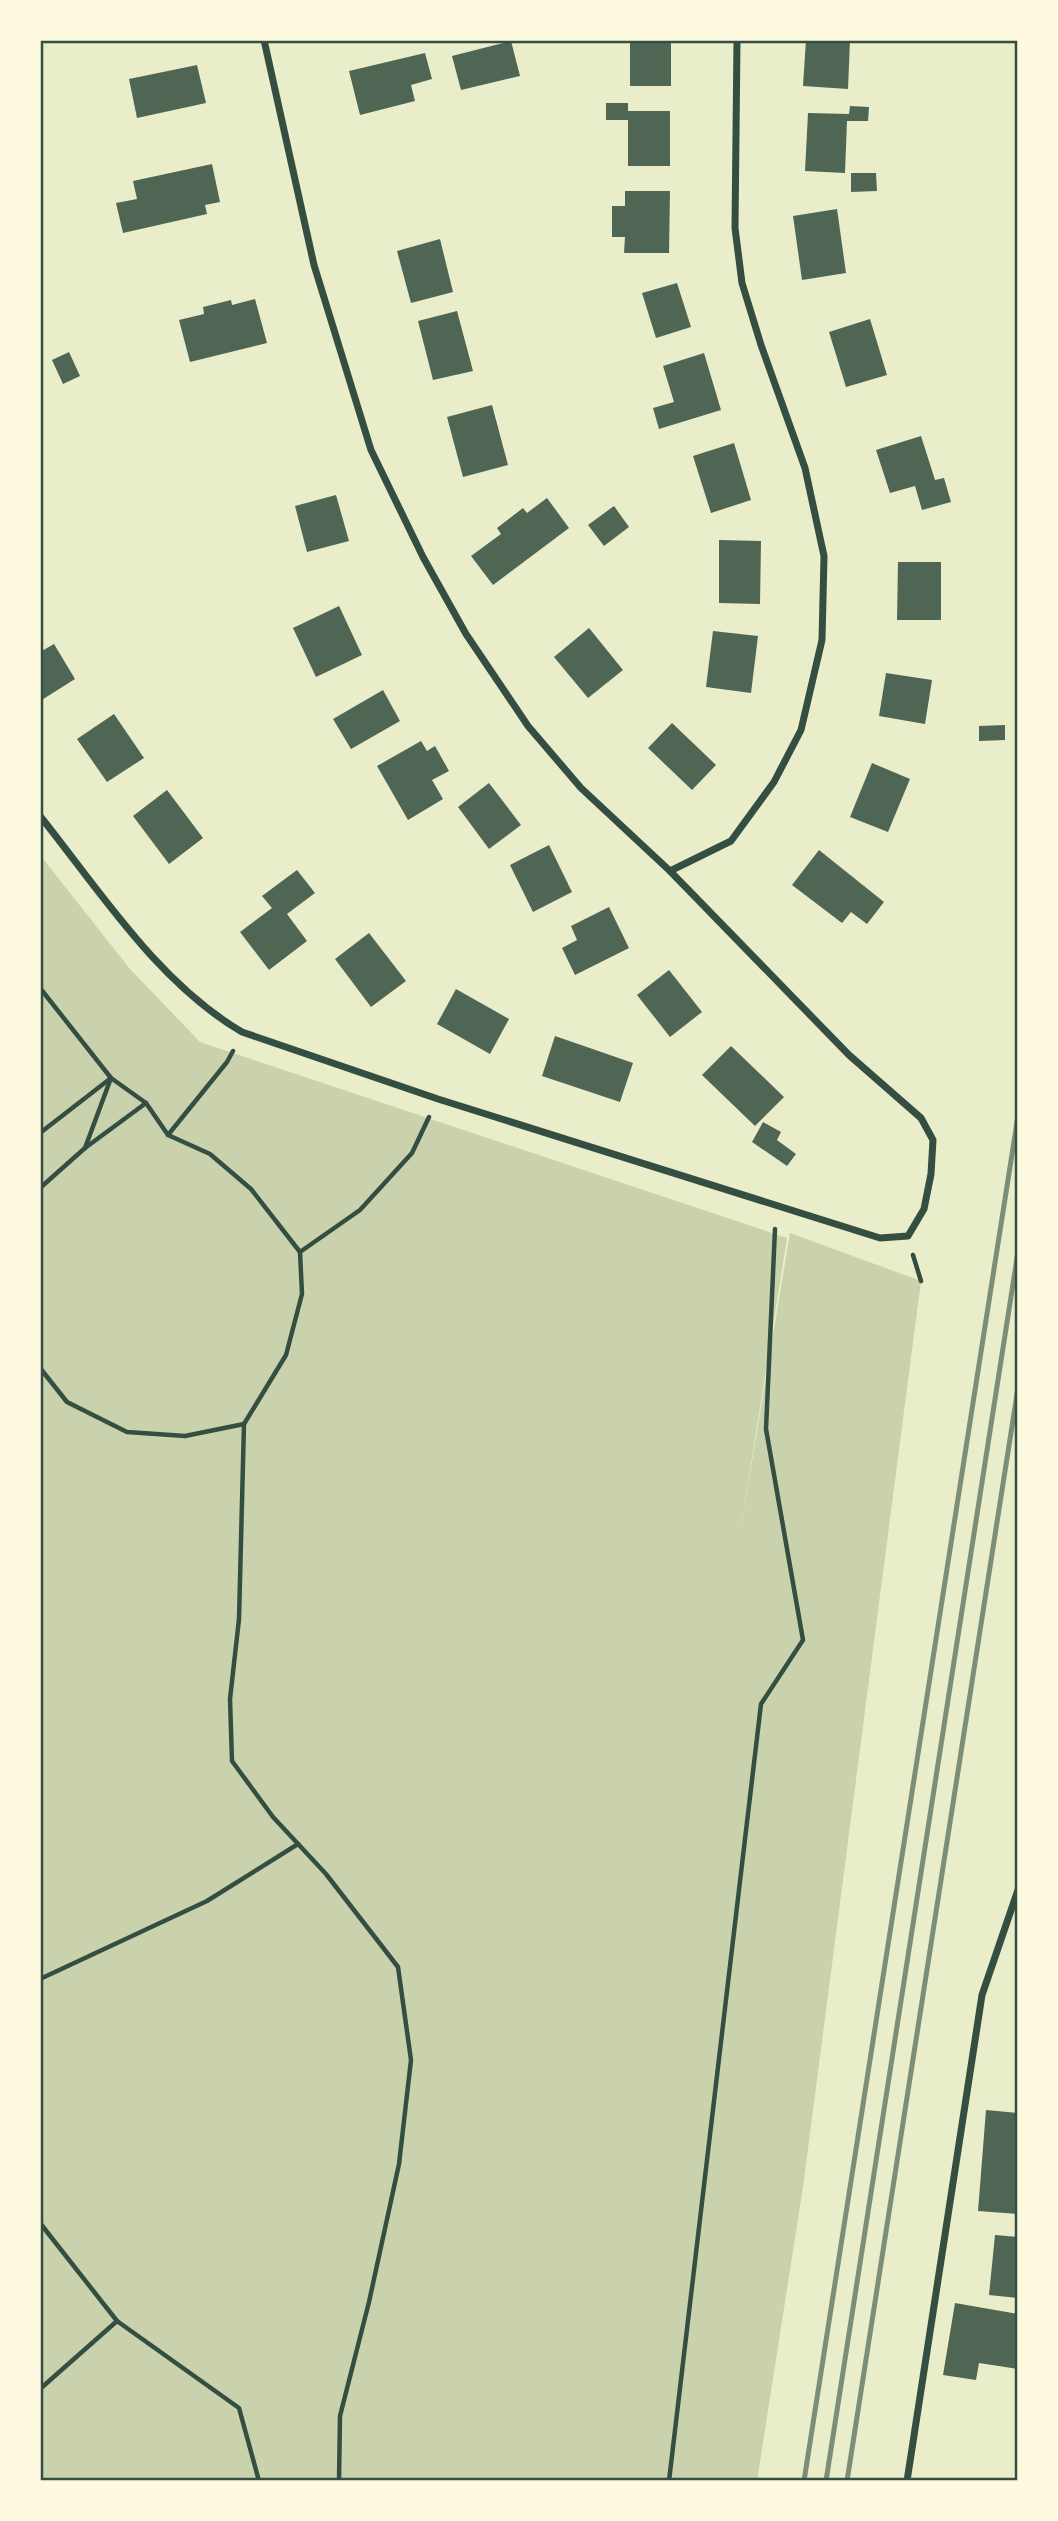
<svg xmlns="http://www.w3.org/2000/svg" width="1058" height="2521" viewBox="0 0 1058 2521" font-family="'Open Sans',sans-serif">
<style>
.green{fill:#cad2ad}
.building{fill:#4f6655}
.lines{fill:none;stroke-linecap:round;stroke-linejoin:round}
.path{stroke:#344e41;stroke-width:4.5}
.minor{stroke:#344e41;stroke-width:7}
.rail{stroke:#7c8e77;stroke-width:5}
.neatline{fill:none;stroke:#344e41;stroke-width:2.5}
</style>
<rect width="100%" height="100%" fill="#e9edc9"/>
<!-- green -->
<polygon class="green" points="40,855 130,969 200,1042 787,1238 739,1539 790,1233 921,1281 803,2187 757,2481 40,2481"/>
<!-- building -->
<g class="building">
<rect x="630" y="40" width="41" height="46"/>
<polygon points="806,40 850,40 848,89 803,86"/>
<polygon points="511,41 520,76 461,90 452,56"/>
<polygon points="425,53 432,79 411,85 415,101 360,115 349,71"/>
<polygon points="197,65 206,103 137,118 129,79"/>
<polygon points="606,103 628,103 628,111 670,111 670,166 628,166 628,120 606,120"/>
<polygon points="850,106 869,107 868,121 847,121 845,173 805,171 808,113 849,114"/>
<polygon points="212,164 220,202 205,205 207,214 123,233 116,203 137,199 133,181"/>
<polygon points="851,173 876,173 877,191 851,192"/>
<polygon points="625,191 670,191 669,253 624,253 625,237 612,237 612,206 625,206"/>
<polygon points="837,209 846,273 802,280 793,216"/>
<polygon points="440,239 453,292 411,303 397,251"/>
<polygon points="677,283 691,327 656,338 642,293"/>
<polygon points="255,299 267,343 190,362 179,320 204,314 203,307 231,300 232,305"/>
<polygon points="457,311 473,371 433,380 418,321"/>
<polygon points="870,319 887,375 846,387 829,332"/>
<polygon points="69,352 80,376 63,384 52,360"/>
<polygon points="704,353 721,410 659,429 653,408 674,402 663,366"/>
<polygon points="492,405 508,465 463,477 447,417"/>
<polygon points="921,436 935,480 944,478 951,502 922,510 915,486 890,493 876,450"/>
<polygon points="734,443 751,500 711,513 693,456"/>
<polygon points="336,495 349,541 307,552 295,506"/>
<polygon points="547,498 569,528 493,585 471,556 501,534 497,528 523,508 527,513"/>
<polygon points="614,506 629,527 604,546 588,525"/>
<polygon points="719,540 761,541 760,604 719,603"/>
<polygon points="898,562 941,562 941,620 897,620"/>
<polygon points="339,606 362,655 316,677 293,628"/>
<polygon points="589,628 623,670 588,698 554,657"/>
<polygon points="713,631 758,636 751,693 706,687"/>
<polygon points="54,644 75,679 40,701 40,652"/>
<polygon points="886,673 932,680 925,724 879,716"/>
<polygon points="383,690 400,721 351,749 333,719"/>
<polygon points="114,714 144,758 107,782 77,739"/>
<polygon points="672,723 716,765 692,790 648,748"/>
<polygon points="1005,725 1005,740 979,741 979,726"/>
<polygon points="421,741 427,751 435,746 449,771 432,780 443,799 408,820 377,766"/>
<polygon points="872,763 910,779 888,832 850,817"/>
<polygon points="489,783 521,825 489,849 458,807"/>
<polygon points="167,790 203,838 169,864 133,816"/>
<polygon points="549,845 572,892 533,912 510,865"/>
<polygon points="819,850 884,902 867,924 851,912 842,923 792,885"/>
<polygon points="297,870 315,893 287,914 307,941 269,970 240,932 272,908 262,896"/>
<polygon points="609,907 629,948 575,975 562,948 577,940 571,926"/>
<polygon points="369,933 406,981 371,1007 335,959"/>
<polygon points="669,970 702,1012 670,1037 637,995"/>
<polygon points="456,989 509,1019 490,1054 437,1024"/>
<polygon points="555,1036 633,1063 620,1102 542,1076"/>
<polygon points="731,1046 784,1097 755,1126 702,1075"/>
<polygon points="763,1122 781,1132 777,1140 796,1154 787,1166 752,1142"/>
<polygon points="986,2110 1018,2113 1018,2214 978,2211"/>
<polygon points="995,2235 1018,2237 1018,2298 989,2295"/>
<polygon points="955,2303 1018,2314 1018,2369 979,2363 976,2380 943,2375"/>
</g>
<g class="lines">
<!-- path -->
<g class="path">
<polyline points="40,988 111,1078 40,1133"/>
<polyline points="233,1051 227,1062 168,1135 210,1154 251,1189 300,1252"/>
<polyline points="85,1148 146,1103"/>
<polyline points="40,1188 85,1148 111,1078 146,1103 168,1135"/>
<polyline points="913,1255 921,1281"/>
<polyline points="40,1368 67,1402 127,1432 185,1436 244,1424"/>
<polyline points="40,1979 207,1901 298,1844"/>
<polyline points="40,2223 117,2321 40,2389"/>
<polyline points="117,2321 239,2408 259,2481"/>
<polyline points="339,2481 340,2416 369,2302 399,2164 411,2060 398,1967 326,1874 273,1817 232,1761 230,1699 239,1619 244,1424 286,1355 302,1294 300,1252 360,1210 412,1153 429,1117"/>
<polyline points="669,2481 761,1704 803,1640 766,1429 775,1229"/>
</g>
<!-- minor -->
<g class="minor">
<path d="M40,816C100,891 158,983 242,1032L438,1099L880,1238L908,1236L924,1209L931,1174L933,1140L921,1118L849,1055L670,871L581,788L528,726L466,634L423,557L371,450L314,265L264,40"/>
<polyline points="670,871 731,841 774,782 801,730 822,640 824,556 805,468 761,345 742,283 735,228 737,40"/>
<polyline points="907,2481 982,1995 1018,1890"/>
</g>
<!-- rail -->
<g class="rail">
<polyline points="804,2481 1018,1116"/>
<polyline points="826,2481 1018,1252"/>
<polyline points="847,2481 1018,1388"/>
</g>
</g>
<!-- border -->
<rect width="1058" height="2521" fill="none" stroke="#fefae0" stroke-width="84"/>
<rect x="42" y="42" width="974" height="2437" class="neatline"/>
</svg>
